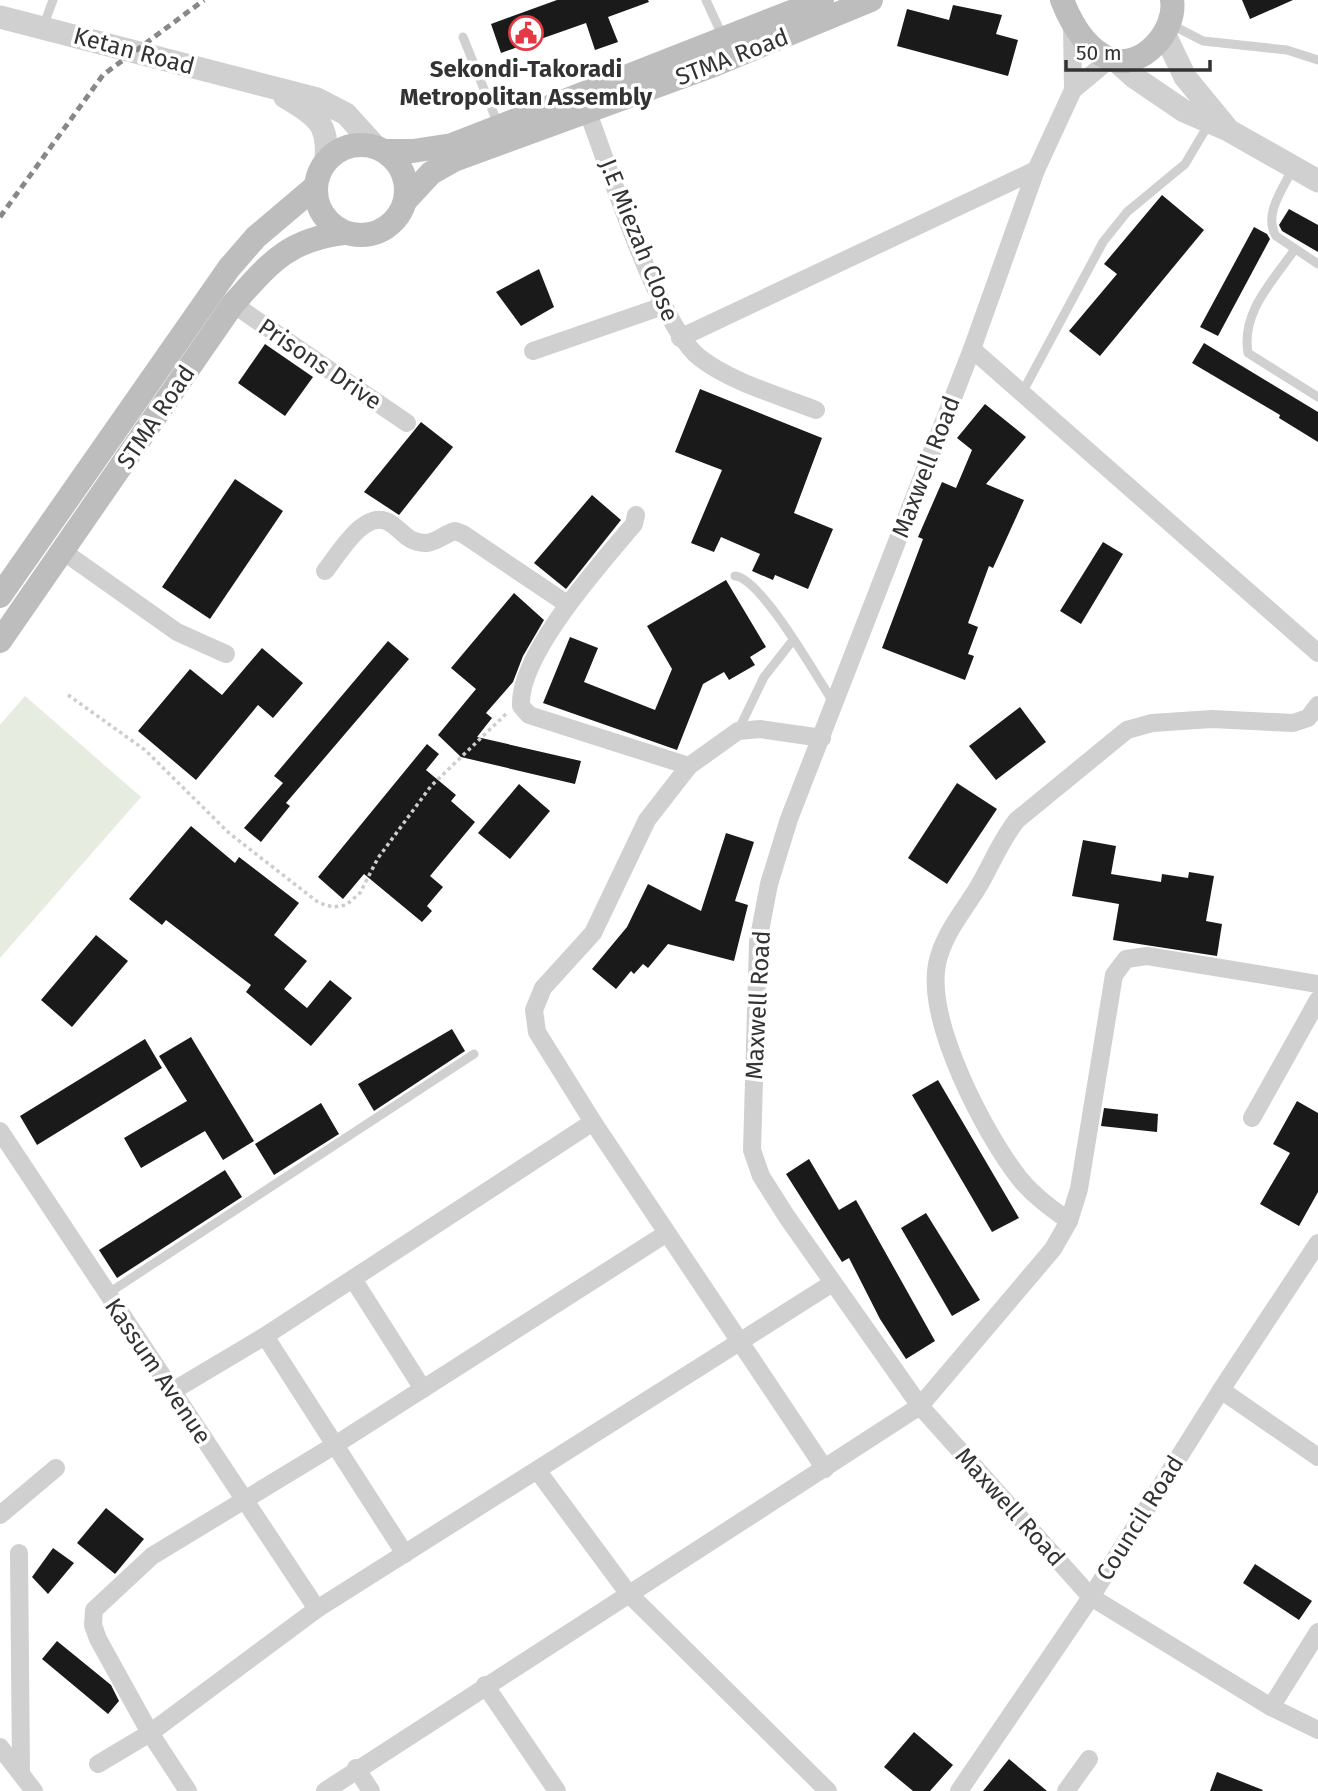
<svg xmlns="http://www.w3.org/2000/svg" width="1318" height="1791" viewBox="0 0 1318 1791" font-family="'Fira Sans',sans-serif">
<style>
.green{fill:#e6ecdf}
.building{fill:#1a1a1a}
.lines{fill:none;stroke-linecap:round;stroke-linejoin:round}
.path{stroke:#cdcdcd;stroke-width:3.5;stroke-dasharray:3.5 3.5;stroke-linecap:butt}
.service{stroke:#d0d0d0;stroke-width:9}
.minor{stroke:#d0d0d0;stroke-width:18}
.tertiary{stroke:#d0d0d0;stroke-width:23}
.secondary{stroke:#bdbdbd;stroke-width:24}
.rail{stroke:#888;stroke-width:5;stroke-dasharray:7 5;stroke-linecap:butt}
.labels{text-anchor:middle;stroke-width:7;stroke-linejoin:round;paint-order:stroke}
.street-label{font-size:24px;fill:#333;stroke:#fff}
.poi-label{font-size:24px;font-weight:bold;fill:#333;stroke:#fff}
</style>
<rect width="100%" height="100%" fill="#fff"/>
<!-- green -->
<polygon class="green" points="25,696 141,797 0,958 0,725"/>
<!-- building -->
<g class="building">
<polygon points="557,0 648,0 649,2 608,17 618,42 595,50 586,23 501,53 491,24"/>
<polygon points="1242,0 1293,0 1250,19"/>
<polygon points="953,5 1002,15 996,34 1018,40 1008,76 897,46 907,9 949,20"/>
<polygon points="1162,195 1204,230 1100,356 1069,331 1117,274 1104,264"/>
<polygon points="1289,209 1318,225 1318,252 1282,231 1279,225"/>
<polygon points="1254,227 1267,234 1270,239 1218,336 1200,327"/>
<polygon points="539,269 554,307 521,326 496,292"/>
<polygon points="1204,343 1318,412 1318,442 1279,418 1280,415 1192,363"/>
<polygon points="265,344 313,377 285,416 238,383"/>
<polygon points="700,389 822,438 794,513 833,529 808,589 775,575 773,580 752,571 760,554 721,537 714,552 691,543 722,470 675,452"/>
<polygon points="985,404 1026,437 986,484 1024,500 993,568 989,566 968,623 978,627 968,654 974,656 965,680 882,648 923,539 918,537 942,482 956,488 972,450 957,438"/>
<polygon points="421,422 453,447 399,515 364,492"/>
<polygon points="235,479 283,511 210,619 162,587"/>
<polygon points="592,495 621,520 566,589 534,563"/>
<polygon points="1103,542 1123,554 1081,624 1060,611"/>
<polygon points="726,580 766,647 750,657 755,665 729,680 724,672 703,684 677,750 543,703 570,637 598,648 584,682 655,710 672,669 647,626"/>
<polygon points="514,593 544,620 523,656 513,682 486,713 492,718 477,737 581,761 575,784 461,757 438,735 476,689 451,668"/>
<polygon points="388,641 409,659 286,803 290,806 261,842 244,828 283,783 274,776"/>
<polygon points="262,648 303,683 273,718 258,705 196,780 138,731 190,669 222,695"/>
<polygon points="1020,707 1046,742 996,780 969,746"/>
<polygon points="427,744 439,754 426,770 456,795 451,801 475,822 430,876 443,887 427,906 432,911 422,922 364,874 343,899 318,877"/>
<polygon points="957,783 997,809 947,884 908,858"/>
<polygon points="519,784 550,811 510,859 478,833"/>
<polygon points="191,826 235,863 239,857 299,903 274,935 307,961 284,989 307,1008 330,980 352,998 311,1046 246,992 251,985 166,920 162,925 129,899"/>
<polygon points="726,833 754,842 735,901 748,905 734,961 668,944 648,968 643,964 634,974 631,971 616,989 592,969 627,927 648,884 701,911"/>
<polygon points="1083,840 1116,846 1111,874 1161,882 1162,874 1188,878 1189,872 1214,876 1206,921 1222,924 1217,956 1113,940 1119,904 1072,896"/>
<polygon points="96,935 128,961 72,1027 41,1000"/>
<polygon points="452,1029 465,1051 374,1111 358,1084"/>
<polygon points="191,1037 254,1141 223,1160 205,1131 141,1168 124,1138 187,1101 159,1056"/>
<polygon points="145,1039 162,1068 37,1145 20,1116"/>
<polygon points="938,1080 1019,1218 992,1232 912,1095"/>
<polygon points="1297,1101 1318,1113 1318,1192 1299,1226 1260,1204 1290,1153 1273,1144"/>
<polygon points="321,1103 339,1134 274,1175 255,1144"/>
<polygon points="1104,1108 1158,1114 1157,1132 1101,1126"/>
<polygon points="809,1159 839,1210 856,1200 935,1341 906,1359 880,1319 849,1258 842,1262 786,1174"/>
<polygon points="225,1170 242,1197 117,1278 99,1250"/>
<polygon points="926,1213 980,1300 952,1316 901,1228"/>
<polygon points="106,1508 144,1539 115,1574 77,1543"/>
<polygon points="53,1548 74,1563 48,1594 32,1577"/>
<polygon points="1255,1564 1312,1601 1299,1620 1243,1583"/>
<polygon points="57,1641 111,1685 119,1701 108,1714 42,1659"/>
<polygon points="914,1732 953,1765 930,1791 913,1791 884,1767"/>
<polygon points="1009,1759 1047,1791 983,1791"/>
<polygon points="1217,1772 1263,1790 1262,1791 1210,1791"/>
</g>
<g class="lines">
<!-- path -->
<polyline class="path" points="68,695 145,750 229,833 319,903 333,907 346,905 360,893 378,858 431,786 507,713"/>
<!-- service -->
<g class="service">
<polyline points="706,0 723,37"/>
<polyline points="1172,25 1203,41 1287,50 1318,60"/>
<polyline points="43,27 53,0"/>
<polyline points="463,37 498,124"/>
<path d="M1293,168C1283,189 1263,214 1276,236L1318,264"/>
<path d="M1295,249C1273,281 1241,312 1248,353L1318,397"/>
<polyline points="1022,393 1103,242 1127,212 1185,164 1210,122"/>
<path d="M735,576C761,578 817,677 833,702"/>
<polyline points="738,731 764,677 793,640"/>
<polyline points="107,1294 474,1054"/>
</g>
<!-- minor -->
<g class="minor">
<polyline points="1072,23 1073,90"/>
<polyline points="1110,59 1073,90 1036,170 972,349 789,819 769,884 758,942 752,1150 761,1176 787,1217 920,1406 1091,1597 1271,1707 1318,1730"/>
<path d="M588,113C609,167 659,327 700,358C733,383 778,395 816,410"/>
<polyline points="233,304 407,423"/>
<polyline points="680,338 1036,170"/>
<polyline points="972,349 1318,653"/>
<polyline points="533,351 663,306"/>
<path d="M636,515L634,524C601,563 518,655 521,706L529,715L689,766"/>
<polyline points="64,552 177,632 226,654"/>
<path d="M325,571C340,553 366,504 393,525C405,534 408,542 425,543C436,543 444,534 455,531L463,534L567,604"/>
<polyline points="822,738 760,729 738,731 689,766 647,820 593,933 543,988 534,1010 537,1032 593,1122 825,1469"/>
<polyline points="1252,1118 1318,1000"/>
<polyline points="0,1131 317,1609"/>
<path d="M1069,1221C1052,1209 1034,1196 1020,1179C984,1133 926,1022 937,964C943,935 962,913 977,889C991,866 1000,841 1017,820L1127,730L1152,723L1212,719L1293,723L1308,718L1318,705"/>
<polyline points="353,1279 423,1389"/>
<polyline points="265,1336 405,1554"/>
<polyline points="1221,1390 1318,1457"/>
<polyline points="171,1392 265,1336 593,1122"/>
<polyline points="537,1470 628,1593 828,1791"/>
<polyline points="0,1515 56,1468"/>
<polyline points="19,1553 21,1772"/>
<polyline points="485,1685 557,1791"/>
<polyline points="1271,1707 1318,1632"/>
<polyline points="0,1747 34,1791"/>
<polyline points="98,1764 150,1733 317,1609 831,1284"/>
<polyline points="356,1768 371,1791"/>
<polyline points="188,1791 150,1733 98,1639 93,1625 94,1610 152,1556 335,1445 667,1233"/>
<polyline points="325,1791 920,1406 1053,1249 1069,1221 1079,1189 1114,975 1126,959 1147,956 1318,984"/>
<polyline points="959,1791 1091,1597 1221,1390 1318,1243"/>
<polyline points="1066,1791 1089,1759"/>
</g>
<!-- tertiary -->
<g class="tertiary">
<polyline points="0,17 317,99 346,114 375,146"/>
<polyline points="1165,35 1185,77 1226,127"/>
<polyline points="1115,60 1134,77 1184,111 1228,130 1318,181"/>
<path d="M285,97C316,116 329,122 326,160"/>
</g>
<!-- secondary -->
<g class="secondary">
<path d="M1062,0C1071,23 1085,49 1110,59C1142,71 1177,30 1172,0"/>
<circle cx="361" cy="190" r="45"/>
<polyline points="385,151 413,151 452,145 822,0"/>
<polyline points="405,201 431,173 454,160 714,65 871,0"/>
<polyline points="0,596 229,268 256,237 315,187"/>
<path d="M0,641L233,304C269,264 287,240 343,233"/>
</g>
<!-- rail -->
<polyline class="rail" points="0,217 103,75 204,0"/>
</g>
<!-- icons -->
<defs>
<g id="civic-ring" transform="scale(1.75)"><circle r="9.5" fill="#fff" stroke="#e63946" stroke-width="1.5"/><path d="M-.6-6.5H3V-4.5H.6V-3L4-1V1h2V6H-6V1h2V-1L-.6-3ZM-1.2 2.5V6h2.4V2.5Z" fill="#e63946"/></g>
</defs>
<g fill-rule="evenodd">
<use href="#civic-ring" x="526" y="33"/>
</g>
<g class="labels">
<!-- street labels -->
<g class="street-label">
<text transform="translate(134 51) rotate(15)" y="8">Ketan Road</text>
<text transform="translate(732 57) rotate(-21)" y="8">STMA Road</text>
<text transform="translate(639 240) rotate(68)" y="8">J.E Miezah Close</text>
<text transform="translate(320 364) rotate(34)" y="8">Prisons Drive</text>
<text transform="translate(156 417) rotate(-56)" y="8">STMA Road</text>
<text transform="translate(926 467) rotate(-69)" y="8">Maxwell Road</text>
<text transform="translate(758 1005) rotate(-87)" y="8">Maxwell Road</text>
<text transform="translate(158 1371) rotate(56)" y="8">Kassum Avenue</text>
<text transform="translate(1010 1507) rotate(48)" y="8">Maxwell Road</text>
<text transform="translate(1140 1518) rotate(-58)" y="8">Council Road</text>
</g>
<!-- poi labels -->
<g class="poi-label">
<text x="526" y="77">Sekondi-Takoradi<tspan x="526" dy="28">Metropolitan Assembly</tspan></text>
</g>
</g>
<!-- scale -->
<path d="M1066 60v10h144v-10" fill="none" stroke="#333333" stroke-width="3.5"/>
<text x="1076" y="60" font-size="21" fill="#333333" stroke="#ffffff" stroke-width="5" paint-order="stroke">50 m</text>
</svg>
